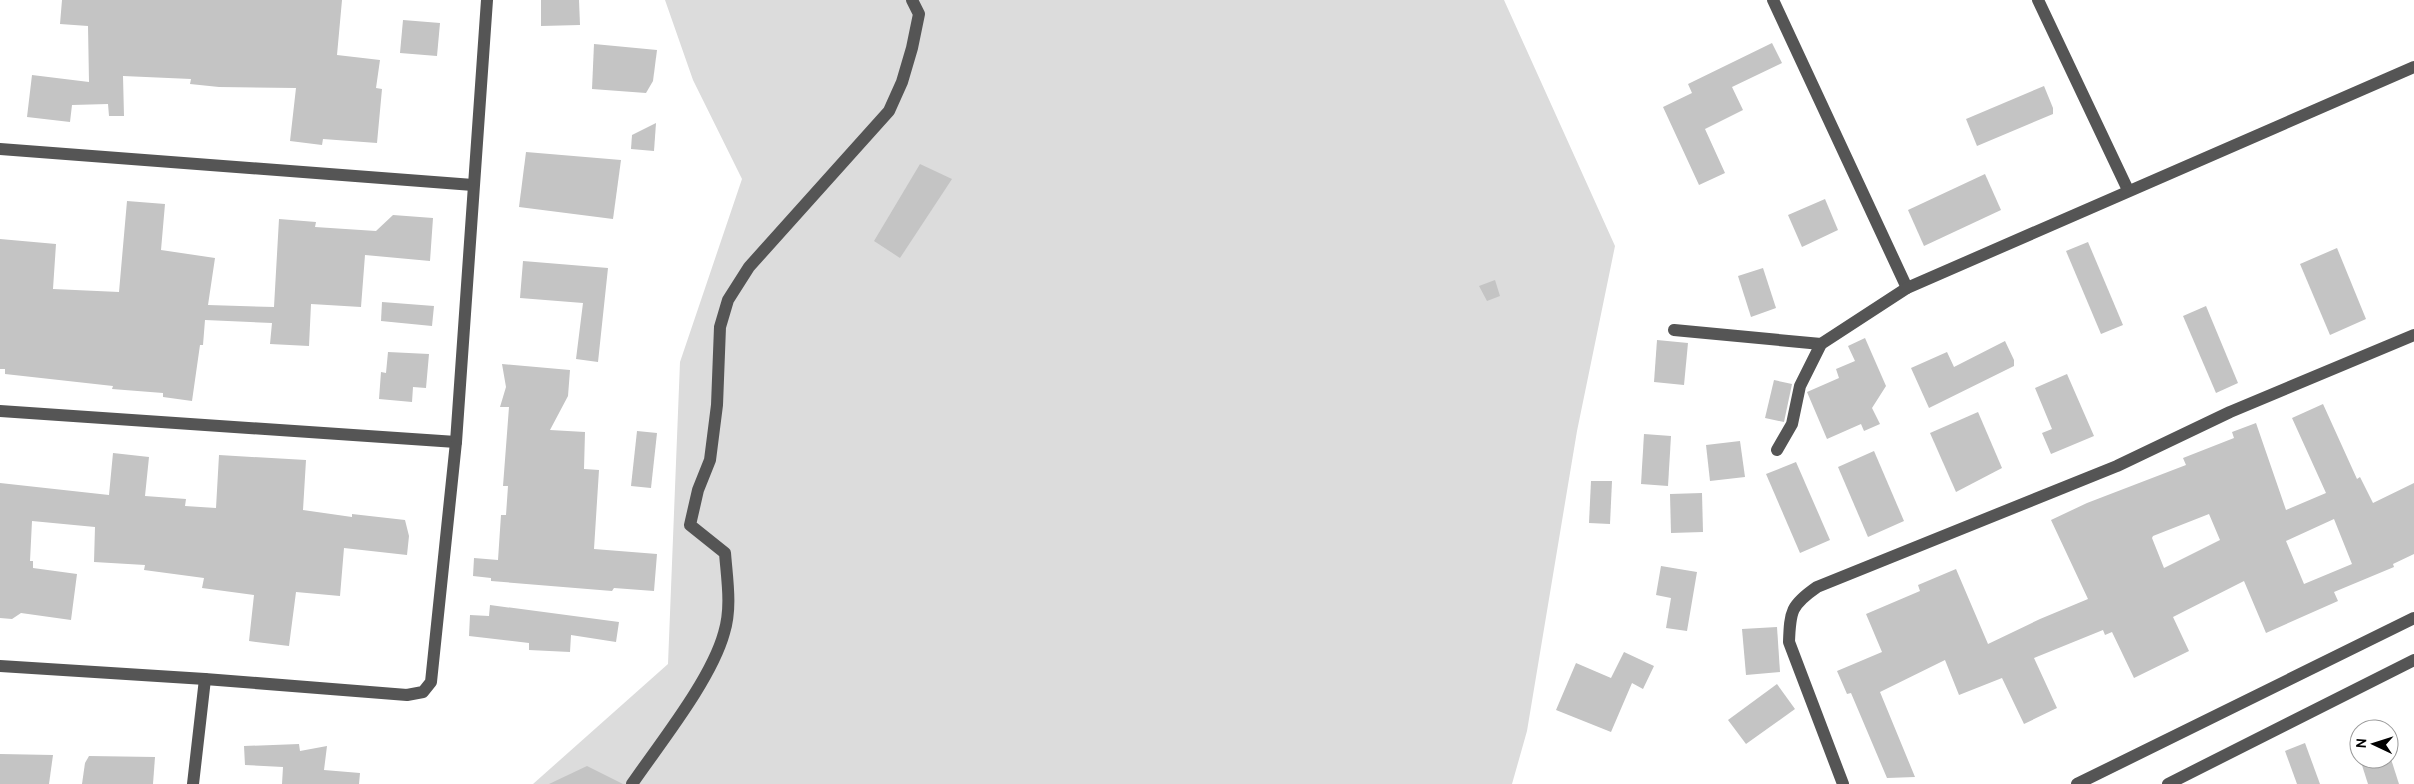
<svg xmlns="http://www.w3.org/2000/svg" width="2414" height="784" viewBox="0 0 2414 784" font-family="Cabin,sans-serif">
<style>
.green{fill:#dcdcdc}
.building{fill:#c4c4c4;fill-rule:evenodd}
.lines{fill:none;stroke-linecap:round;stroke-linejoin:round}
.minor{stroke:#555;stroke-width:12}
</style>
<rect width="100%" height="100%" fill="#fff"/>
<!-- green -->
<polygon class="green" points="665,0 1504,0 1615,246 1577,431 1527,731 1512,784 533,784 668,664 680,362 742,179 693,80"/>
<!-- building -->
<g class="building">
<polygon points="62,0 342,0 337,55 380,60 376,88 382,89 377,143 323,139 322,145 290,141 296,88 219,87 190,84 191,79 123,76 124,116 109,116 108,104 72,105 70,122 27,117 32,75 89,82 88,26 60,24"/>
<polygon points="541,0 579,0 580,25 541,26"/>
<polygon points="403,20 440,23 437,56 400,53"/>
<polygon points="1772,43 1782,63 1732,87 1743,110 1705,129 1725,173 1699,185 1663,107 1692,93 1688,84"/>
<polygon points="594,44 657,50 653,81 646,93 592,89"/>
<polygon points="2044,86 2053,108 2053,114 1977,146 1966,119"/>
<polygon points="656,123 654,151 631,149 632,135"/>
<polygon points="526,152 621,160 613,219 519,207"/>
<polygon points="920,164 952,179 900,258 874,241"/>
<polygon points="1985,174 2001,210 1924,246 1908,210"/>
<polygon points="1825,199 1838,230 1802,247 1788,215"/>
<polygon points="127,201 165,204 161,250 215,258 208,305 274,307 279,219 316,222 315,227 376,231 393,215 433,218 430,261 365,255 361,307 311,304 309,346 270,344 272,323 205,320 203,345 200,345 192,401 163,397 163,393 112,389 113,386 5,374 5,369 0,369 0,239 56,244 53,289 119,292"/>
<polygon points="2088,242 2123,325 2101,334 2066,251"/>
<polygon points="2337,248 2366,319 2330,335 2300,264"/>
<polygon points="523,261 608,268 598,362 576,359 583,303 520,298"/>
<polygon points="1763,268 1776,308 1751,317 1738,276"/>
<polygon points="1495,280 1500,296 1487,301 1479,286"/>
<polygon points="382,302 434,306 432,326 381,321"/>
<polygon points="2206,306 2238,383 2216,393 2183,316"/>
<polygon points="1865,338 1886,386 1872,408 1880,424 1864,431 1861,424 1827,439 1807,392 1839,378 1836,369 1855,361 1848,346"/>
<polygon points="1657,340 1688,343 1684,385 1654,382"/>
<polygon points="2005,341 2014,360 2014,366 1929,408 1911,368 1947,352 1954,367"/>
<polygon points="388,352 429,354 426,388 413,387 412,402 379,399 381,372 386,373"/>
<polygon points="502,364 570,370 568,396 550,430 585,432 584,469 599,470 594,549 657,554 654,591 614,588 612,591 491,581 491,578 473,576 474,558 498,560 501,515 506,515 508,486 503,486 509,407 500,407 506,387"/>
<polygon points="2067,374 2094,436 2051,454 2042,433 2052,429 2035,388"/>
<polygon points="1774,380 1792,384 1784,422 1765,418"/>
<path d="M2323,404L2357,479L2360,477L2373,503L2414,483V554L2393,564L2394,567L2334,592L2338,601L2266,633L2244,581L2173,617L2189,651L2134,678L2112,632L2105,635L2103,630L2034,658L2057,708L2024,724L2002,678L1959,695L1945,660L1880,692L1915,777L1887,778L1851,693L1847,694L1837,671L1882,652L1866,614L1920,591L1918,585L1956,569L1988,644L2040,619L2088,599L2051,520L2087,503L2186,465L2183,458L2234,438L2232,432L2256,423L2286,510L2326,493L2292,418ZM2209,514L2220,540L2164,568L2152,538L2153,536ZM2334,519L2352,564L2304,584L2286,541Z"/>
<polygon points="1978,412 2002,468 1956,492 1930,433"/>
<polygon points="637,431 657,433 651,488 631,486"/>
<polygon points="1644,434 1671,436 1668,486 1641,484"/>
<polygon points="1740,441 1745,477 1710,481 1706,445"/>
<polygon points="1874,451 1904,521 1868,537 1838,467"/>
<polygon points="113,453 149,457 145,496 186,499 185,506 216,508 219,455 306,460 303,510 352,517 352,514 405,520 409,536 407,555 344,548 340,596 296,592 289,646 249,641 254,595 202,588 204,578 144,570 145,565 94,562 95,527 32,521 30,561 33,561 33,568 77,574 71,620 21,613 12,619 0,618 0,483 109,495"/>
<polygon points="1796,462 1830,540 1800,553 1766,474"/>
<polygon points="1591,481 1612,481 1610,524 1589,523"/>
<polygon points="1702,493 1703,532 1671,533 1670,494"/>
<polygon points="1661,566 1697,572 1687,631 1666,628 1671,598 1656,595"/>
<polygon points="490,605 619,622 616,642 571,635 570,652 529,650 529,643 469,636 470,615 489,616"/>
<polygon points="1777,627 1780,672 1746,675 1742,629"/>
<polygon points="1624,652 1654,666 1643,689 1632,683 1611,732 1556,710 1576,663 1611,678"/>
<polygon points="1777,684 1795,709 1746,744 1728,720"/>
<polygon points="2305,743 2320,784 2297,784 2285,751"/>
<polygon points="299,744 300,751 327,746 324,770 360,773 359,784 282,784 283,767 245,765 244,746"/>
<polygon points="0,754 53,755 49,784 0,784"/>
<polygon points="89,756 155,757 153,784 82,784 85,763"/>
<polygon points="2360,759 2391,759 2399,784 2368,784"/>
<polygon points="587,766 623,784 549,784"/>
</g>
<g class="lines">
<!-- minor -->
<g class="minor">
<polyline points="1773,0 1907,288"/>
<polyline points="2038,0 2128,190"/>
<polyline points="0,149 473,185"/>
<polyline points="1674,330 1821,344"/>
<polyline points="0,411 456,442"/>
<polyline points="1777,450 1792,424 1800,386 1821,344 1907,288 2414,67"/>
<polyline points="0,666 205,679 407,695 423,692 431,682 456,442 487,0"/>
<polyline points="193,784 205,679"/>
<path d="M632,784C660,743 711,680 724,633C732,608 727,579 725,553L690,525L698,490L710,460L717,405L720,327L728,300L749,267L889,111L902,82L912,48L919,14L912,0"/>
<path d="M1843,784L1789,642C1790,611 1791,605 1817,587L2117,466L2230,412L2414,335"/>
<polyline points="2077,784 2414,618"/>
<polyline points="2168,784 2414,660"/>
</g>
</g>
<!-- north arrow -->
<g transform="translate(2374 744) rotate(274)"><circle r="24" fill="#ffffff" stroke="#999999"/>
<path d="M0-4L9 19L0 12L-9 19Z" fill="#000000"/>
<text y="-8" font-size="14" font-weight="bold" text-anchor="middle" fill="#000000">N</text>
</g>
</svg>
